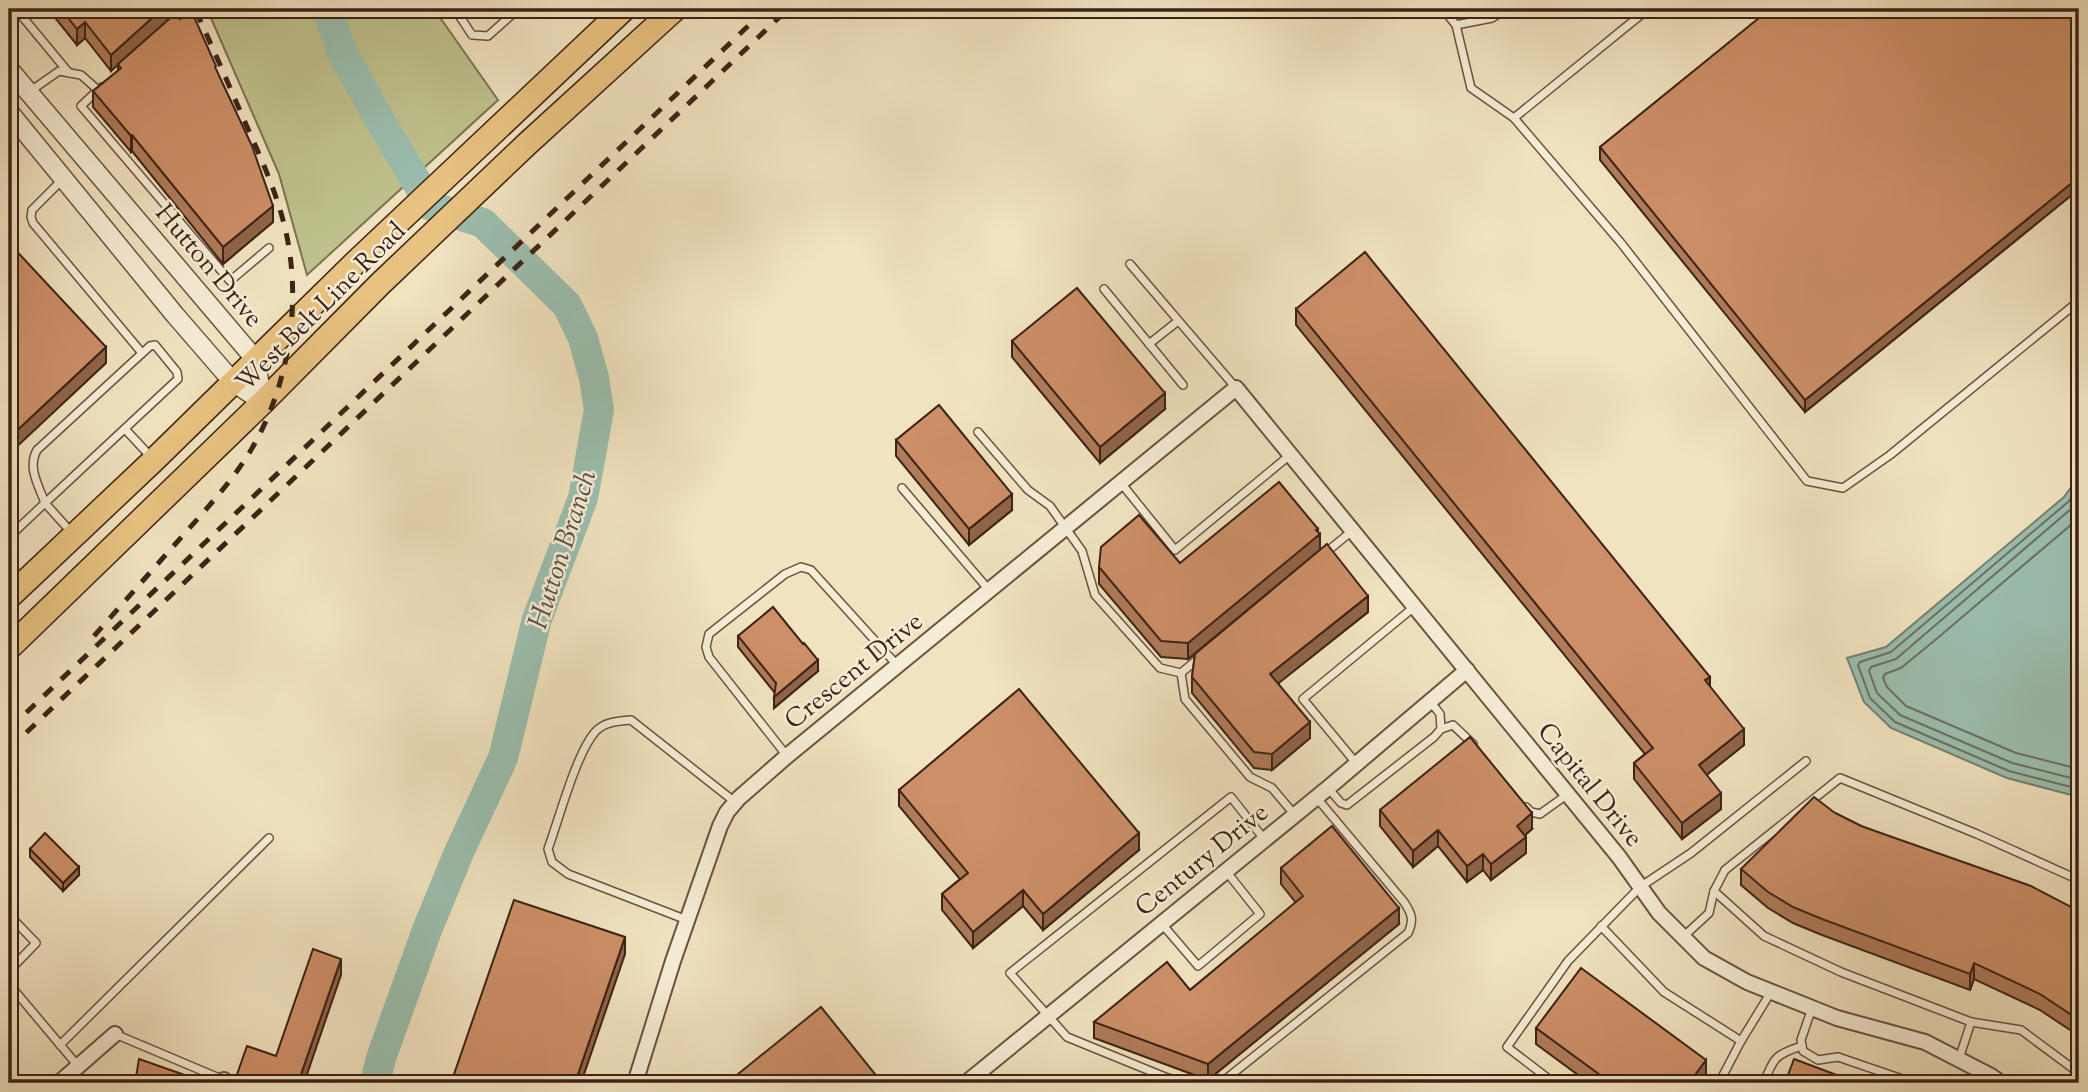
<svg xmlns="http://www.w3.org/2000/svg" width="2088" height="1092" viewBox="0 0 2088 1092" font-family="'Sorts Mill Goudy',serif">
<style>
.green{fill:#bfc28e;stroke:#7e7252;stroke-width:2}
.water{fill:#9bbeae;stroke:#758071;stroke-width:2}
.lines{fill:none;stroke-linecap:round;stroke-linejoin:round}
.shore{stroke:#6c7062;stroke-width:2}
.river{stroke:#9bbeae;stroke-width:30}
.service-casing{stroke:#6a5240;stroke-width:10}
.minor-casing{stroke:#6a5240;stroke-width:18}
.tertiary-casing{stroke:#6a5240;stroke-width:21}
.primary-casing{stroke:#3d2216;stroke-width:26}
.service{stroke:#f6edd6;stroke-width:7}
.minor{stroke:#f6edd6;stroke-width:14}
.tertiary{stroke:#f6edd6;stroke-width:18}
.primary{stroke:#e8c280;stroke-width:23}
.rail{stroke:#3d2216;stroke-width:5;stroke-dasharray:12 12;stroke-linecap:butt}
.wall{fill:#af7b59;stroke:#3d2216;stroke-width:2}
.shaded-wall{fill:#8f6448;stroke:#3d2216;stroke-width:2}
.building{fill:#cc8f67;stroke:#3d2216;stroke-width:2}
.labels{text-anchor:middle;stroke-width:5;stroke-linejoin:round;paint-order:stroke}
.street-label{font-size:26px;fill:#3d2216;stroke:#f6edd6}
.water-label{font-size:28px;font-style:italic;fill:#595144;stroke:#f6edd6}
</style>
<rect width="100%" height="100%" fill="#f1e3c0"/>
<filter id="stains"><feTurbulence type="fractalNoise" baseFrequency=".00286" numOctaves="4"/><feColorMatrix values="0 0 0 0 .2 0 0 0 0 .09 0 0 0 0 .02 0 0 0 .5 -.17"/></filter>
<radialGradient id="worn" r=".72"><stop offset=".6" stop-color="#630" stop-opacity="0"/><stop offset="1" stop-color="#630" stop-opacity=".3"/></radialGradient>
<!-- green -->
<polygon class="green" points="207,9 434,9 498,100 307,275 279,174"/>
<!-- water -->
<polygon class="water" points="2079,476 2079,797 2007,778 1891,728 1864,702 1847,658 1886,647 2064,497"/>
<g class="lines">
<!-- shore -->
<g class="shore">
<polyline points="2079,488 2068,502 1891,652 1860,662 1858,665 1870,698 1895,722 2009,771 2079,789"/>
<polyline points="2079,502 1896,659 1871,667 1869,671 1877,693 1900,715 2012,763 2079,780"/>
<polyline points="2079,518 1934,641 1901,668 1885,674 1883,678 1887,687 1906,706 2016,753 2079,769"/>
</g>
<!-- river -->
<polyline class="river" points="327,9 342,52 378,117 431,206 483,223 567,305 583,338 594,378 599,410 583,498 537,619 503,758 460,850 427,930 381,1058 375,1083"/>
<!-- service casing -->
<g class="service-casing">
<g id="service">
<polyline points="16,9 69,73"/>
<polyline points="170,9 176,21"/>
<polyline points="455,9 472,35 488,36 518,9"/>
<polyline points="1443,9 1456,25 1492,18 1506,9"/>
<polyline points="1456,25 1471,88 1514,118 1621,243 1807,481 1843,488 1890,455 2079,301"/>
<polyline points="98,90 81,106 230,281 269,248"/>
<polyline points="29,92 59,71 81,75 98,90 102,87"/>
<polyline points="1514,118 1648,9"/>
<polyline points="63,179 32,210 31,217 33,223 142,353"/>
<polyline points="1130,264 1236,388"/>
<polyline points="1104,289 1183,385"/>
<polyline points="1149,344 1178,321"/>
<polyline points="125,429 151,457"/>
<polyline points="978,432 1028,490 1050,506 1082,551 1095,595 1160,668 1181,673 1185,699 1250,777 1272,788 1294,814"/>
<polyline points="1121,483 1175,550 1290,455"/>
<polyline points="902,488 989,590"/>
<path d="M9,537L45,503C39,486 27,468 37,450L150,346L155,345L177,372L178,379L45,503L71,532"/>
<polyline points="1324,554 1352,531"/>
<polyline points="1181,673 1199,658"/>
<polyline points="1430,701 1440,714 1441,729"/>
<polyline points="787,756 709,657 706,647 709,634 785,574 801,567 811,570 897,665"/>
<polyline points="1356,763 1303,699 1414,607"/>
<polyline points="1328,788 1341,803 1347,805 1434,737 1441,729 1453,725 1473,744"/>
<polyline points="1526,807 1531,812 1540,814 1568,794"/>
<polyline points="1714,891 1764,936 1841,972 1971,1022 1959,1059"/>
<polyline points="9,915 36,943 9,971"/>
<path d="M687,920L568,874L552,862L548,849C559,819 576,754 595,732C604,722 618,721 631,720L735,802"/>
<polyline points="1162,924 1198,966 1260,914 1226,871"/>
<polyline points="1601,926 1664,992 1741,1041"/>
<polyline points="1683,937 1709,913 1714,891 1725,870 1840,778 1977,834 2079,880"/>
<polyline points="9,984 78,1066"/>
<polyline points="1812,1008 1801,1040 1803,1051 1818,1060 1838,1057 1914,1083"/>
<polyline points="1971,1022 2021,1030 2079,1073"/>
<polyline points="115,1034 224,1080"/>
<polyline points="60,1045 269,838"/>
<polyline points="981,1071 993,1083"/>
<polyline points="1186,1083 1165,1077 1067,1037 1010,973 1231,797 1264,839"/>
<path d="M1221,1083L1408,933C1414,920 1412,914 1404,902L1316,797"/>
<polyline points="1554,1083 1507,1047 1568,961 1640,887 1691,853 1806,761"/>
<polyline points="1719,1083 1741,1041 1771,992"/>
<path d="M1764,1083C1773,1058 1776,1054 1802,1046"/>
</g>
</g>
<!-- minor casing -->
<g class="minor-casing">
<g id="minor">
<polyline points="59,1083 115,1034"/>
<polyline points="223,1083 224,1080"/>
<polyline points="635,1083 673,961 720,826 727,812 739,798 787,756 1236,388 1619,857 1659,913 1704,958 1747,982 1837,1018 1925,1042 1991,1076 2001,1083"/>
<polyline points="966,1083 1328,788 1467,670"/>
</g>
</g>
<!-- tertiary casing -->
<g class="tertiary-casing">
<g id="tertiary">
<polyline points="9,69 255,359 263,402"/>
<polyline points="9,112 175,315 233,382 263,402"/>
</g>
</g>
<!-- primary casing -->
<g class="primary-casing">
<g id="primary">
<polyline points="9,597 154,460 356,262 624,9"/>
<polyline points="9,648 263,402 380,284 527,144 675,9"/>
</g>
</g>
<!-- service -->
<use href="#service" class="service"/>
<!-- minor -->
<use href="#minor" class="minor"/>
<!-- tertiary -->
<use href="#tertiary" class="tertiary"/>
<!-- primary -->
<use href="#primary" class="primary"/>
<!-- rail -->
<g class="rail">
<path d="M94,636C124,602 155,567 185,533C209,506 233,480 251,450C290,384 303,298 284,224C275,188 259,154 244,120C228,83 212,46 195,9"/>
<polyline points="9,729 766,9"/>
<polyline points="9,749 788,9"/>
</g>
</g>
<!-- wall -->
<g class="wall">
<polygon points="48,9 168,9 111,71 85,38 77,45"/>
<polygon points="2079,9 2079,189 1805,412 1600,160 1600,147"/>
<polygon points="118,64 216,70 273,222 223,264 132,151 131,152 93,107 93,91 118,71"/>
<polygon points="1296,309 1744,745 1706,775 1721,809 1682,839 1634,779 1634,763 1645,754 1296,325"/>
<polygon points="1012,341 1165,409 1100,463 1012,357"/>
<polygon points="896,440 1012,510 969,545 896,456"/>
<polygon points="1318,532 1320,550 1368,612 1278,683 1310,738 1272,770 1254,768 1192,693 1192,677 1195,654 1188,659 1161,657 1099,584 1099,567 1180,563"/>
<polygon points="738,636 818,671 774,708 775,693 738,647"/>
<polygon points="899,790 1139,850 1043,930 1023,906 973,948 942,910 942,894 960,879 899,806"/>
<polygon points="1380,810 1532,829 1525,835 1526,853 1491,880 1483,870 1467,882 1438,846 1413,867 1380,826"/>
<polygon points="1835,813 1861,826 2079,911 2079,1036 2040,1010 1974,979 1970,990 1822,935 1793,923 1768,908 1741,885 1741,869"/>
<polygon points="30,849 79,875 63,891 30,857"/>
<polygon points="1281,868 1399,924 1208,1080 1094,1038 1094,1022 1190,990 1296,903 1281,884"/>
<polygon points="1536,1028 1706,1076 1701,1083 1589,1083 1536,1044"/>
</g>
<!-- shaded-wall -->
<g class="shaded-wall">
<polygon points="162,9 168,9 168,20 111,71 111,55"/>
<polygon points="85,22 85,38 77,45 77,29"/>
<polygon points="132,135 132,151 131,152 131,136"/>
<polygon points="2079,177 2079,189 1805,412 1805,400"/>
<polygon points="273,206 273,222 223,264 223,247"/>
<polygon points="106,347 106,363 9,454 9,438"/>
<polygon points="1165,393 1165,409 1100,463 1100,447"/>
<polygon points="10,490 10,506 9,507 9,491"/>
<polygon points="1012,494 1012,510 969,545 969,529"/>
<polygon points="1318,529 1318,536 1320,534 1320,550 1188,659 1188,643"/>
<polygon points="1368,596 1368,612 1270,690 1270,674"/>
<polygon points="818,660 818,671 774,708 774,697"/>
<polygon points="1710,677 1710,693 1705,680"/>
<polygon points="1310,722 1310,738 1272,770 1272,754"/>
<polygon points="1744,729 1744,745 1699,781 1699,765"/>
<polygon points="1721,793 1721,809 1682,839 1682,823"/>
<polygon points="1532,813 1532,829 1517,842 1517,826"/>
<polygon points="1438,830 1438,846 1413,867 1413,851"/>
<polygon points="1139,833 1139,850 1043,930 1043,914"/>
<polygon points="1526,837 1526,853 1491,880 1491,864"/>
<polygon points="1483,854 1483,870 1467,882 1467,866"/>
<polygon points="79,867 79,875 63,891 63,883"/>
<polygon points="1023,890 1023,906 973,948 973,932"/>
<polygon points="1399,908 1399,924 1208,1080 1208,1064"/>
<polygon points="625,937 625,954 581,1083 575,1083"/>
<polygon points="341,959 341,975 304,1083 298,1083"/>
<polygon points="1974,963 1974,979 1970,990 1970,974"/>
<polygon points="1706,1060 1706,1076 1701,1083 1689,1083"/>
</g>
<!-- building -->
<g class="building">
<polygon points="61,9 162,9 111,55 85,22 77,29"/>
<polygon points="1770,9 2079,9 2079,177 1805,400 1600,147"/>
<polygon points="191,10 216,66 215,67 252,146 273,206 223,247 132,135 131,136 93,91 121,68 118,64 176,13 180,19"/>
<polygon points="9,243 106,347 9,438"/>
<polygon points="1365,252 1710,677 1705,680 1744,729 1699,765 1721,793 1682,823 1634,763 1653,748 1296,309"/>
<polygon points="1077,288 1165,393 1100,447 1012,341"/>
<polygon points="939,405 1012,494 969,529 896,440"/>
<polygon points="1279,482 1318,529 1316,530 1320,534 1188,643 1161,641 1099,567 1101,547 1139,515 1180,563"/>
<polygon points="1327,544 1368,596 1270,674 1310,722 1272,754 1254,752 1192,677 1195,654"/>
<polygon points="773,607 803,644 804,643 818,660 774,697 776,683 738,636"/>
<polygon points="1019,689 1139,833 1043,914 1023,890 973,932 942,894 968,873 899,790"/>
<polygon points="1470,737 1532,813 1517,826 1526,837 1491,864 1483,854 1467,866 1438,830 1413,851 1380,810"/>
<polygon points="1814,797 1835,813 1861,826 2031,886 2079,911 2079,1020 2040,994 1974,963 1970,974 1822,919 1793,907 1768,892 1741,869"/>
<polygon points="1332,826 1399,908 1208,1064 1094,1022 1167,962 1190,990 1303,896 1281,868"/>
<polygon points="45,833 79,867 63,883 30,849"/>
<polygon points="514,900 625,937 575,1083 451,1083"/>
<polygon points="313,949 341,959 298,1083 234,1083 247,1046 276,1056"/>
<polygon points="1581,968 1706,1060 1689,1083 1611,1083 1536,1028"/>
<polygon points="821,1007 879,1079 873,1083 727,1083"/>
<polygon points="139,1059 196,1079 195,1083 135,1083"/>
<polygon points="1794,1059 1858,1083 1785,1083"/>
</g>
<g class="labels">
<!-- street labels -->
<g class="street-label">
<text transform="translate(210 265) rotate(50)" y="9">Hutton Drive</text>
<text transform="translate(320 306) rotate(-45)" y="9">West Belt Line Road</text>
<text transform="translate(853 670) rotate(-39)" y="9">Crescent Drive</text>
<text transform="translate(1591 784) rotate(51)" y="9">Capital Drive</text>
<text transform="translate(1201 859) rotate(-39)" y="9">Century Drive</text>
</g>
<!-- water labels -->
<g class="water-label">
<text transform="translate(561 549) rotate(-72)" y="10">Hutton Branch</text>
</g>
</g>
<!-- margin -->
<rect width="2088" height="1092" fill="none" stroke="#f1e3c0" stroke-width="35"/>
<rect x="10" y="10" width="2067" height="1071" fill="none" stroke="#3d2216" stroke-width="3.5"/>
<rect x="18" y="18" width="2053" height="1057" fill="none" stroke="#3d2216" stroke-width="2"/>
<rect width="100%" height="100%" filter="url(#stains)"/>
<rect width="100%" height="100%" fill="url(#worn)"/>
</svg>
